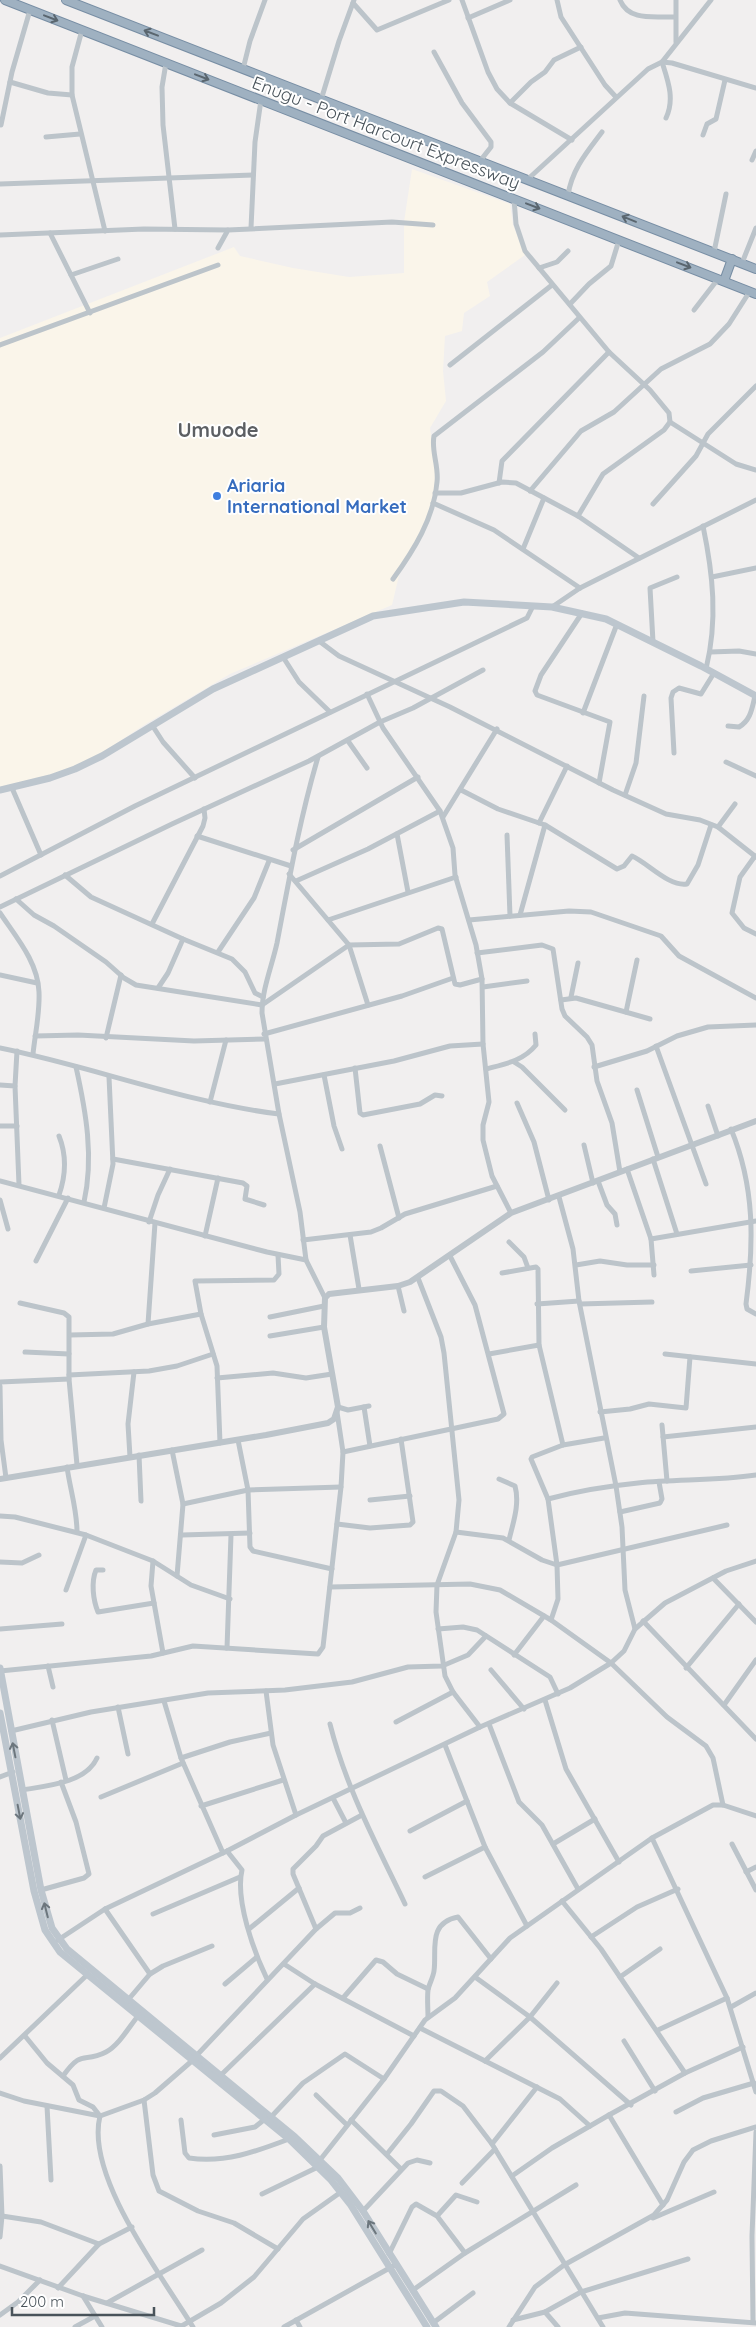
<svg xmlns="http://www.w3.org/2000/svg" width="756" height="2327" viewBox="0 0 756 2327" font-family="Quicksand,sans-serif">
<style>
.commercial{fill:#faf5ea}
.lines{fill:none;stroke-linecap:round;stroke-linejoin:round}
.trunk-casing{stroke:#788ea4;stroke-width:10}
.minor{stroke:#bcc4ca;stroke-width:5}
.tertiary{stroke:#bcc4ca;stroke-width:6}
.secondary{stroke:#bdc6ce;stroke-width:7}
.trunk{stroke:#9fb1c1;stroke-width:8}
.oneway{stroke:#5a666f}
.oneway2{stroke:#6c767d}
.shop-dot{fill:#3f7fe0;stroke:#fff;stroke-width:2}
.labels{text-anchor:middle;stroke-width:4;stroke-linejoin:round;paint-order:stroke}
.street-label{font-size:18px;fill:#49535a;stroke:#fff}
.shop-label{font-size:18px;font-weight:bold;fill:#366cbe;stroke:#fff;text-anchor:start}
.quarter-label{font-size:20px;font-weight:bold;fill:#5c5f63;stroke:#fff}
</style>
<rect width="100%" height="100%" fill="#f1efef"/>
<!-- commercial -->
<polygon class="commercial" points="412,169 510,204 513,225 525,255 487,282 490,296 464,313 462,331 445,336 443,371 446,401 430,428 437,476 432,515 401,567 392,605 230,674 144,725 84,765 29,784 0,788 0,338 234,247 240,256 293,268 349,277 404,273 404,222"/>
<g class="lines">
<!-- trunk casing -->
<g class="trunk-casing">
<g id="trunk">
<polyline points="5,0 756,294"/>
<polyline points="66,0 756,269"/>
<polyline points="724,281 732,259"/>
</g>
</g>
<!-- minor -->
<g class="minor">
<polyline points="462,0 488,72 497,89 510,103 572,140"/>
<polyline points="557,0 561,17 605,85 616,97"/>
<path d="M620,0C629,22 655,16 675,17"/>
<polyline points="676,0 676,42"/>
<polyline points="353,3 377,30 449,0"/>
<polyline points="468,18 510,0"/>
<polyline points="82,30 72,67 72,95 105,231"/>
<polyline points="434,52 462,103 491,142 491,147 480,161"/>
<polyline points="166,63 162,87 163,125 175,229"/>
<polyline points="243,69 250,41 265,0"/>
<polyline points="10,82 48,93 72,95"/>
<polyline points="321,100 339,41 354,0"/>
<polyline points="510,103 531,82 545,72 554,60 581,47"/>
<path d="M666,118C675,99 668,81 662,62L711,0"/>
<polyline points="1,125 12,72 30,10"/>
<polyline points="703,135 707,124 716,119 725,80"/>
<polyline points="46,137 80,134"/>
<polyline points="752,160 756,151"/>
<polyline points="528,179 648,69 662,62 672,63 756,88"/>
<polyline points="0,184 253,175"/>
<path d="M568,195C572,169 587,152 602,132"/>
<polyline points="514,199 516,224 525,251 609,352 650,390 669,413 670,422 664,430 603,474 578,516"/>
<polyline points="251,228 255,142 261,100"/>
<polyline points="50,233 90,313"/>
<polyline points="0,235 144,229 228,230"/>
<polyline points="218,248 228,230 392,222 433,225"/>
<polyline points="714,252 726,194"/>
<polyline points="742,263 756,228"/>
<polyline points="539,268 557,262 568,251"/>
<polyline points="71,275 118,259"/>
<polyline points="570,304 589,284 611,266 619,240"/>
<polyline points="694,310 718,279"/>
<polyline points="0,345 218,265"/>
<polyline points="450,365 552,285"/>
<polyline points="670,422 736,464 756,470"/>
<polyline points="499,483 502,461 609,352"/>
<polyline points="530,491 581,431 614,412 661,369 710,344 729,324 750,291"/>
<polyline points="435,493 461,493 502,482 516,483 578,516 639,558"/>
<polyline points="433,503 494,530 580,588"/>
<polyline points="653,504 696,456 708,434 756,386"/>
<path d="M703,526C713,574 718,620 706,669"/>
<polyline points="523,549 544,498"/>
<polyline points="712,577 756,568"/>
<path d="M393,579C414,550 434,518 437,482C439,466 431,451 434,436L543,352L579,318"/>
<polyline points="552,607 580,588 756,500"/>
<polyline points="582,613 541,675 535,691 537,695 610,722 599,783"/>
<polyline points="319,641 339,656 450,707 613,790 666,814 700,820 718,827 756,857"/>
<polyline points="653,642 650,588 677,577"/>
<polyline points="710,652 739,651 756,654"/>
<polyline points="283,657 299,682 330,712"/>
<polyline points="367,694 383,728 440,811 453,848 455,875 476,945 482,979 483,1044 489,1102 483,1125 483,1140 492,1176 511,1213"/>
<polyline points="583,713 617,624"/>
<polyline points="152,725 163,742 195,778"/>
<path d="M728,726L739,727C751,720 752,708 755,696"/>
<polyline points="348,741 367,768"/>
<polyline points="674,753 671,698 673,692 679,688 701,694 714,673"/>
<path d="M318,757C300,818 289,880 277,943C272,966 262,989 262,1013L279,1114L300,1212L306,1260L325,1298"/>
<polyline points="726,762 756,776"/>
<polyline points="12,788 41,855"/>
<path d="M461,790L498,809L545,825L617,869L624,866L632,856C648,863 669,887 687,884L698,865L711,825"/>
<polyline points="625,795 636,763 644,696"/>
<polyline points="443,817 497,729"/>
<polyline points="539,823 567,766"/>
<polyline points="718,827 735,804"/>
<polyline points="397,834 408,892"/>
<polyline points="507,835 510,916"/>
<polyline points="197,836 291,866"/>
<polyline points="293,850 418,777"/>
<polyline points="755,856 740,877 732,913 744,928 756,934"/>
<polyline points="289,874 349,945 368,1005"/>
<polyline points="65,875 91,897 183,939 232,959 245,972 255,993 263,997"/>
<polyline points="0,876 135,806 527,618 533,606"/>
<polyline points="296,881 368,849 440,811"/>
<polyline points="16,899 34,915 54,926 106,962 124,978 136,985 262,1005 349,945 399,944 438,928 442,929 455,984 460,985 482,979"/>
<polyline points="0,907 172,824 309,761 380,722 413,708 483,670"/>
<path d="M0,913C16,937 38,962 39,992C40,1013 35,1034 33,1054"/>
<polyline points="520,915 545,825"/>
<polyline points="328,920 456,877"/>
<polyline points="469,920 569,911 591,912 661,936 679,956 756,998"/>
<polyline points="152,924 203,826 205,818 204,809"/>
<polyline points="218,952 254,898 269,861"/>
<polyline points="477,953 542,945 553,949 562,1009 565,1016 587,1037 592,1045 597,1081 612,1123 620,1172"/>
<polyline points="0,975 37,983"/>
<polyline points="483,987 527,981"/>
<polyline points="158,988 168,973 183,939"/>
<polyline points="571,997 578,963"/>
<polyline points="561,1000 576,998 650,1019"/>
<polyline points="626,1012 637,960"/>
<polyline points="264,1034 402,996 453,978"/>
<polyline points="35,1036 78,1035 194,1041 265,1039"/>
<polyline points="106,1038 121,975"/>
<polyline points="656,1046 706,1184"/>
<path d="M0,1048C94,1067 183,1102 279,1114"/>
<polyline points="514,1062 522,1067 565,1110"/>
<path d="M76,1067C86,1112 94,1157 84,1202"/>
<polyline points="594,1067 647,1051 677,1036 708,1027 756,1025"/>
<polyline points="355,1068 360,1113 363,1115 420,1104 435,1095 442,1096"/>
<path d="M486,1069C505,1064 523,1061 536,1045L535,1034"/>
<polyline points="324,1075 334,1126 342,1149"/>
<polyline points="275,1084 394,1061 450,1046 483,1044"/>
<polyline points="0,1085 15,1086 19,1185"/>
<polyline points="15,1086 17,1051"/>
<polyline points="637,1090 658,1157"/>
<polyline points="210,1102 226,1040"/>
<polyline points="517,1103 534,1142 549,1200"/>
<polyline points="708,1106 718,1136"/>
<polyline points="0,1126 17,1126"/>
<path d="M731,1129C755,1187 754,1243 746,1304L747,1309L756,1314"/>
<path d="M59,1136C67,1156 66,1175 59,1195"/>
<polyline points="584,1145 593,1183"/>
<polyline points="380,1146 399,1218"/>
<polyline points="113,1159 243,1183 247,1186 245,1199 264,1205"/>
<polyline points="653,1159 677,1234"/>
<polyline points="627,1169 651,1239 654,1275"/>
<polyline points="0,1181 267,1252 306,1260"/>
<polyline points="598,1181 607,1205 615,1214 617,1225"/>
<polyline points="559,1197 573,1249 579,1301 616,1486 622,1527 625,1590 635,1629"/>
<polyline points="0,1200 8,1229"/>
<polyline points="104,1208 113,1164 109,1077"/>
<polyline points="149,1222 158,1195 170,1169"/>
<polyline points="350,1235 359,1289"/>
<polyline points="205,1236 218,1178"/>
<polyline points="651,1239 756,1221"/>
<polyline points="303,1240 371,1232 381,1228 405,1214 497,1186"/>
<polyline points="509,1242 524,1257 528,1268"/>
<polyline points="36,1261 68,1198"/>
<polyline points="576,1265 600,1261 627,1265 654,1265"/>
<polyline points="691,1271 751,1265"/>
<polyline points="502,1273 536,1267 538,1269 539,1345 563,1445"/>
<polyline points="418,1278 441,1337 444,1353 459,1500 456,1532 437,1585 436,1612 445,1676 453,1692 480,1727"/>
<polyline points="398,1286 404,1311"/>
<polyline points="20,1303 64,1313 69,1317 69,1379 77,1465"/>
<polyline points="537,1304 579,1301"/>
<polyline points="580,1304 652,1302"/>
<polyline points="270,1317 324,1306"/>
<polyline points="148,1324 155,1223"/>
<polyline points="70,1335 113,1334 148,1324 201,1314"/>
<polyline points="270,1336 324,1327"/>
<polyline points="25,1352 69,1354"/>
<polyline points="489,1354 539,1345"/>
<polyline points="665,1354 756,1364"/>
<polyline points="69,1375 149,1371 177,1366 213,1354"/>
<polyline points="217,1378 273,1373 306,1378 332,1374"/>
<polyline points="0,1382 69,1379"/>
<polyline points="0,1386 1,1440 6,1478"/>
<polyline points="338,1407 348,1410 369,1406"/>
<polyline points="364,1407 370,1446"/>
<polyline points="600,1412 630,1409 649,1404 686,1408 690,1357"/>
<polyline points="662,1425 667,1481"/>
<polyline points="663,1437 756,1427"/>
<polyline points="238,1440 248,1490 250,1547 253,1551 332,1569"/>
<polyline points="220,1443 217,1366 201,1314 195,1281 274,1280 279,1274 278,1255"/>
<polyline points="172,1450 183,1504 177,1576"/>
<polyline points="343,1452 498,1419 504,1414 475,1305 450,1256"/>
<polyline points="139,1455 141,1501"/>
<polyline points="130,1457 128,1424 134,1372"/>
<path d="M67,1467C70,1489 77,1509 77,1532"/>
<path d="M499,1479L515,1486C520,1504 513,1523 509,1540"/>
<path d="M548,1499C577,1491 608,1486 638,1483C678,1479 717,1481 756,1475"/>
<polyline points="370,1500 410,1496"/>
<polyline points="183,1504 248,1490 341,1487"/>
<polyline points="620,1512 660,1503 662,1499 659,1482"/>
<polyline points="0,1516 15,1517 86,1535 153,1561 191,1585 230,1599"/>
<polyline points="337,1524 370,1528 410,1525 413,1522 401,1439"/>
<polyline points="456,1532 503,1538 542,1560 557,1565 727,1525"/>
<polyline points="182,1535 250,1533"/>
<polyline points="153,1561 151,1586 163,1653"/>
<polyline points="0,1562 22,1563 39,1555"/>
<path d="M103,1570H96C91,1582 93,1600 98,1612L154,1603"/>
<polyline points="713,1578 756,1622"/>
<polyline points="330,1587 470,1584 500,1590 551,1620 611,1663 667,1717 706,1746 713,1758 723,1805"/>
<polyline points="66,1590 86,1535"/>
<polyline points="551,1620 558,1599 557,1565 548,1499 531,1459 532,1457 563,1445 604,1438"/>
<polyline points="643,1621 756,1739"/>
<polyline points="0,1629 62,1624"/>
<polyline points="438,1629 463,1627 477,1630 550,1677 558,1694"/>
<polyline points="227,1648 231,1535"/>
<polyline points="514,1655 544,1616"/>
<polyline points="48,1666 53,1687"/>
<polyline points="686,1668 739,1604"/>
<polyline points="491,1670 524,1709"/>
<polyline points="0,1671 151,1656 193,1646 318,1654 323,1647 341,1487 343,1452 337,1412"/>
<polyline points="266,1691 273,1745 296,1815"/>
<polyline points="545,1700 566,1769 619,1862"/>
<polyline points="164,1701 181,1758 223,1853"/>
<polyline points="724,1705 756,1660"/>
<polyline points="118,1707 128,1754"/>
<polyline points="52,1720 66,1780"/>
<polyline points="396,1722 453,1692"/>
<path d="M330,1724C346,1788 377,1845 405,1904"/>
<polyline points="489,1724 519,1802 542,1825 578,1889"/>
<polyline points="11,1731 91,1712 208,1693 285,1690 352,1682 408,1667 442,1666 468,1655 486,1636"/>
<polyline points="445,1745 485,1847 527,1926"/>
<polyline points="181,1758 230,1742 271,1733"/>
<polyline points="0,1777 13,1772"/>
<path d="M22,1790C46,1786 86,1783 97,1758"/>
<polyline points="101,1797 183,1763"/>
<polyline points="333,1798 346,1823"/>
<polyline points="201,1806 283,1780"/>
<polyline points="410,1831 467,1801"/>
<polyline points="652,1838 727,1998 756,2092"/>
<polyline points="553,1844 595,1819"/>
<polyline points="732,1844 756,1890"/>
<path d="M227,1851L242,1870C235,1900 254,1952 267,1979"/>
<polyline points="746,1872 756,1867"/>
<polyline points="425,1877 485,1847"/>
<polyline points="41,1890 84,1878 89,1874 76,1822 61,1782"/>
<polyline points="562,1901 601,1949 685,2073"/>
<polyline points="105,1909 150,1974"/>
<polyline points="153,1914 240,1877"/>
<polyline points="249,1929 299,1888"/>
<polyline points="316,1929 293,1874 293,1869 316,1846 323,1836 362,1815"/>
<polyline points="591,1937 637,1907 678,1889"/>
<polyline points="58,1940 105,1909 227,1851 296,1815 480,1727 570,1688 611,1663 624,1651 635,1629 665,1603 726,1571 756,1561"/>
<polyline points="284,1964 315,1984 414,2036"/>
<polyline points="475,1977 530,2017 631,2105"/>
<polyline points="620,1977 660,1949"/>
<polyline points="225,1984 257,1957"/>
<polyline points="343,1998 376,1960 383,1962 397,1974 428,1989"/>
<polyline points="128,2000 150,1974 163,1966 212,1946"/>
<polyline points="731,2007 756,1993"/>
<path d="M428,2017C428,2008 427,1999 428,1990C429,1984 433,1978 434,1971C437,1950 427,1923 458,1917L491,1959"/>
<polyline points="420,2028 560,2099 590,2126"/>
<polyline points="658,2030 727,1998"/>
<path d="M25,2036L47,2063L73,2085L79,2100L93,2107L100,2116C85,2176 162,2276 193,2327"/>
<polyline points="624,2041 655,2091"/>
<polyline points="197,2055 316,1929 335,1913 350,1913 360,1908"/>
<polyline points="0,2058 87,1975"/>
<polyline points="485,2061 530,2017 557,1983"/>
<polyline points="221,2075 315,1984"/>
<path d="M63,2076C83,2048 83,2064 106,2052C119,2045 129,2027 138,2016"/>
<polyline points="0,2093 24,2101 100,2116 144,2100 155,2093 193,2060"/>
<polyline points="316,2095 347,2125"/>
<polyline points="144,2100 153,2175 159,2191 198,2211 234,2223 278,2249"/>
<polyline points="47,2106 51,2180"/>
<polyline points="676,2112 703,2098 754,2083"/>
<polyline points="609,2115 663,2205"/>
<polyline points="271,2117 303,2083 345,2054 384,2079"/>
<path d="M181,2120L185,2153L189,2158C225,2163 255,2152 289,2139"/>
<polyline points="351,2120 401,2169"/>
<polyline points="214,2135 255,2127 265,2119"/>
<polyline points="492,2144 537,2087"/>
<polyline points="387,2154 411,2124 434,2091 441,2091 463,2106 492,2144 603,2327"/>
<polyline points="320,2160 384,2079 425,2020 455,1998 510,1938 652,1838 713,1805 723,1805 756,1816"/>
<polyline points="0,2166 2,2216 0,2237"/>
<polyline points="512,2176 552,2148 609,2115 685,2073 743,2047"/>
<polyline points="462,2183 495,2149"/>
<polyline points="262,2194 318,2167"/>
<polyline points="363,2211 408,2163 417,2160 430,2163"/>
<polyline points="2,2216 41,2222 99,2244"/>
<polyline points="437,2216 456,2195 477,2202"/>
<polyline points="653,2218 714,2192"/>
<polyline points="389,2254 412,2207 416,2204 437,2216 465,2253"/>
<polyline points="0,2266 83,2296 181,2326"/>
<polyline points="58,2288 99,2244 132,2227"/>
<polyline points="413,2290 465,2253 576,2185"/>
<polyline points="83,2296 102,2327"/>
<polyline points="107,2303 202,2250"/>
<polyline points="545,2312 558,2327"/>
<polyline points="0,2315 18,2302 40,2280"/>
<polyline points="598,2318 625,2313 756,2323"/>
<polyline points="296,2320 300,2327"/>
<polyline points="513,2320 545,2312 581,2292 688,2259"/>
<polyline points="753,2322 752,2236 756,2132"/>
<polyline points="433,2323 473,2293"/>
<polyline points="75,2327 95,2316"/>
<polyline points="180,2327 221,2303 254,2277 303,2219 341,2192"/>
<polyline points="284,2327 395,2265"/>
<polyline points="509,2327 535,2287 564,2265 654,2215 667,2200 684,2162 693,2150 711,2141 756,2127"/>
</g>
<!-- tertiary -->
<polyline class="tertiary" points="0,1479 266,1435 328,1423 334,1419 338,1407 324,1327 325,1298 329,1294 398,1286 410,1282 511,1213 756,1121"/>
<!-- secondary -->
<g class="secondary">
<polyline points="0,790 50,778 75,769 102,756 213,689 373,616 464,602 552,607 606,619 701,666 756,696"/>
<polyline points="0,1668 41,1890 52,1928 67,1949 295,2137 338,2178 363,2211 436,2327"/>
<polyline points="0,1713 34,1891 45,1930 60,1952 289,2139 331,2180 350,2204 427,2327"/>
</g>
<!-- trunk -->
<use href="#trunk" class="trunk"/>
</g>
<!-- one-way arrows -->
<defs><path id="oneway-shaft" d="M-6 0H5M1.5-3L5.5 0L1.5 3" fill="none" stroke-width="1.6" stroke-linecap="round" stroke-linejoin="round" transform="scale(1.25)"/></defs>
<g class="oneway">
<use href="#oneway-shaft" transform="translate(51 18) rotate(21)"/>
<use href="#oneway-shaft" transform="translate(151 33) rotate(-159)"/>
<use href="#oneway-shaft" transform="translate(202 77) rotate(21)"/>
<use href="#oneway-shaft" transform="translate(533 206) rotate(21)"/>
<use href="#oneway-shaft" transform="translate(629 219) rotate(-158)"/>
<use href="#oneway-shaft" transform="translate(684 265) rotate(21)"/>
</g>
<g class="oneway2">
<use href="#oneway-shaft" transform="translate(14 1750) rotate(-101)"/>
<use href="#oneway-shaft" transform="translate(19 1812) rotate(79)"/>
<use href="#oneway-shaft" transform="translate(46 1910) rotate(-104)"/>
<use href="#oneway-shaft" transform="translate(372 2227) rotate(-121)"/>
</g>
<!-- markers -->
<circle class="shop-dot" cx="217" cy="496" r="5"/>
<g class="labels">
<!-- street labels -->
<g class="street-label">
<text transform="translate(386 133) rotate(21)" y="6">Enugu - Port Harcourt Expressway</text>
</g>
<!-- shop labels -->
<g class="shop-label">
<text x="227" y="492">Ariaria<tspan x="227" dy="21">International Market</tspan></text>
</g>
<!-- quarter labels -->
<g class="quarter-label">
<text x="218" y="437">Umuode</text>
</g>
</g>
<!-- scale -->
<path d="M12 2307v8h142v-8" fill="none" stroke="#49535a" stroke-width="2.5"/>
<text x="20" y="2307" font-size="15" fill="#49535a" stroke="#ffffff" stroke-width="4" paint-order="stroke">200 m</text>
</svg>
